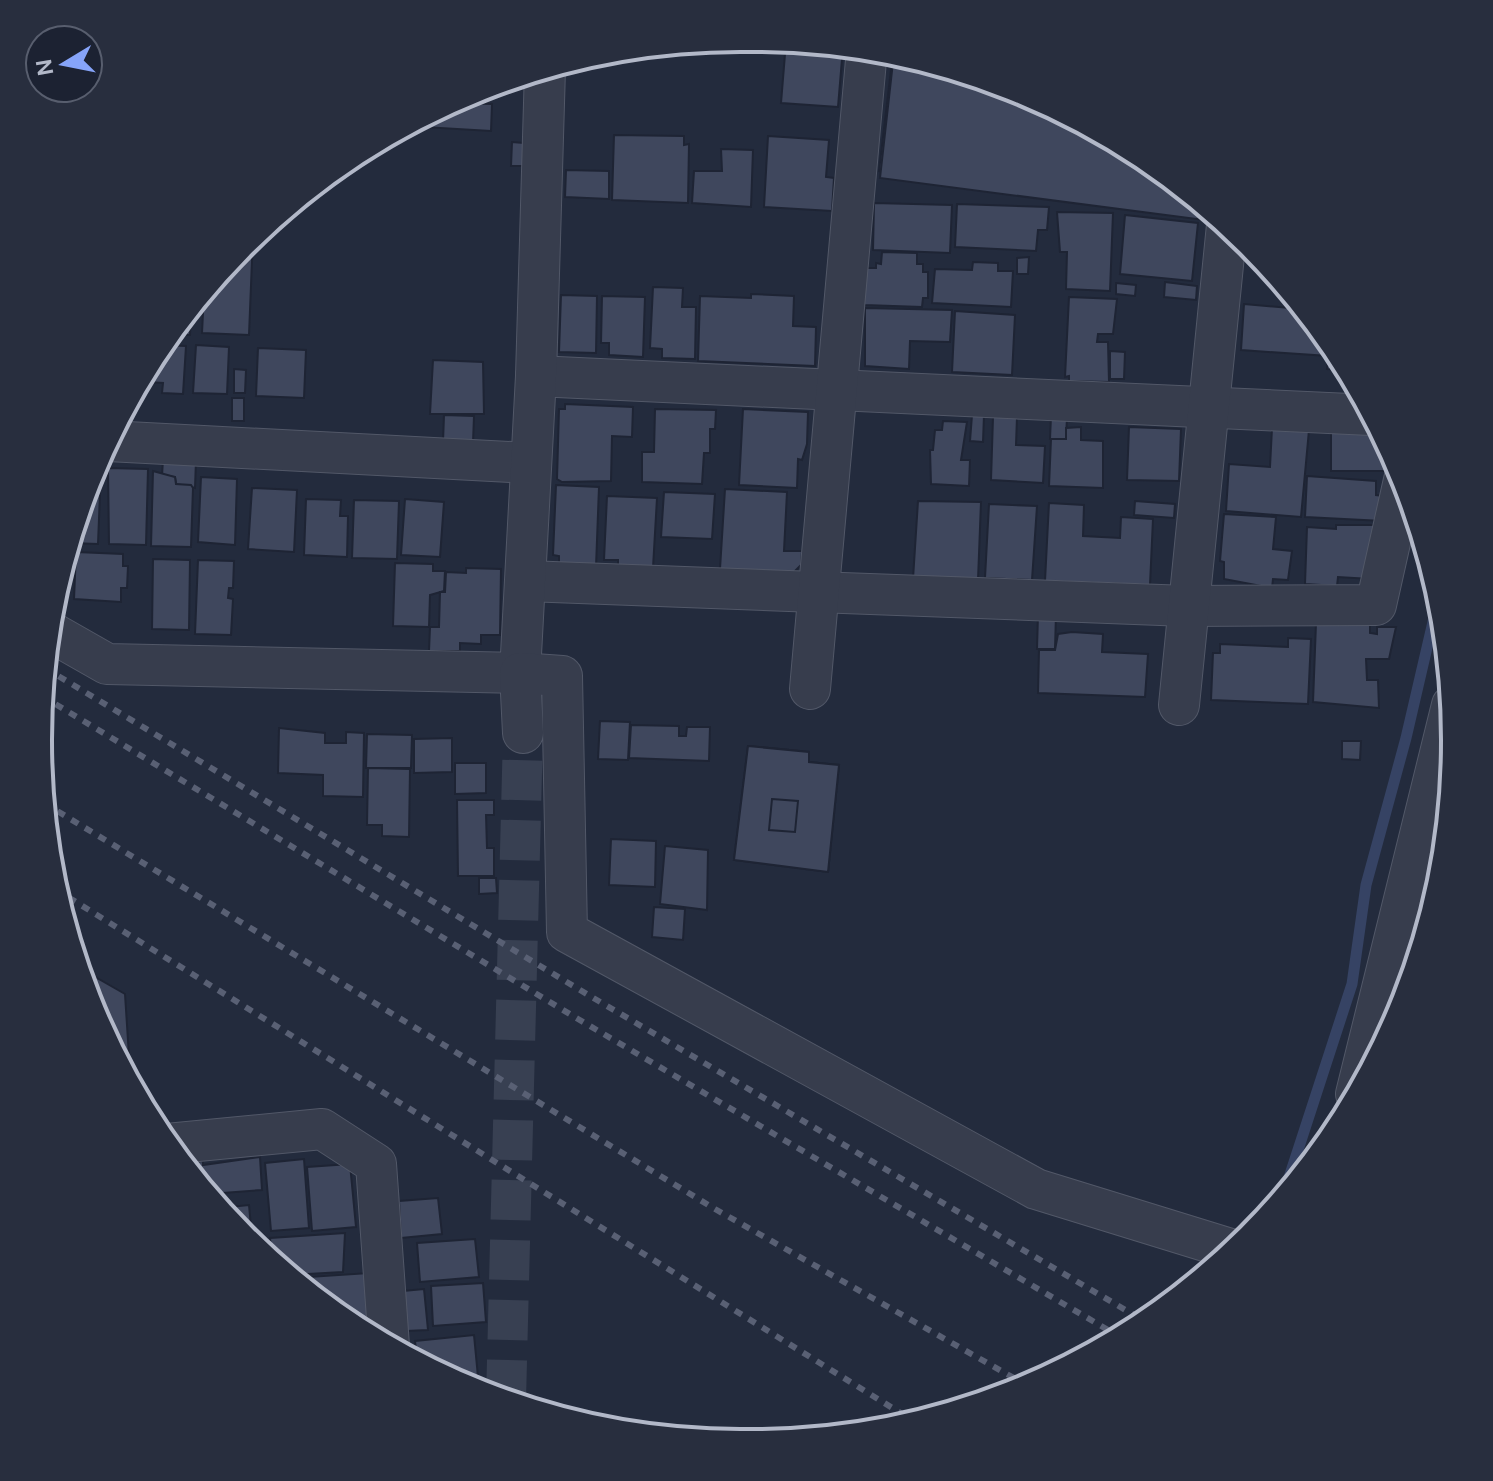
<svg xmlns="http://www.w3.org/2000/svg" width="1493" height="1481" viewBox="0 0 1493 1481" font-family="'DM Sans',sans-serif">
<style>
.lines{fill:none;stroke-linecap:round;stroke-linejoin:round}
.stream{stroke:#364364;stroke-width:11}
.building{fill:#3f475d;stroke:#1e2434;stroke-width:2;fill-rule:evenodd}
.street-tunnel{stroke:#384052;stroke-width:40;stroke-dasharray:40 20;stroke-linecap:butt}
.street-casing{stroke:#525868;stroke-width:42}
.street{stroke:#373d4d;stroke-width:40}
.rail{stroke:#596074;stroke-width:6;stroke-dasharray:8 8;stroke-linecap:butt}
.rim{fill:none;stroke:#b2b8c8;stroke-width:4}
</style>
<rect width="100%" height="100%" fill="#232b3d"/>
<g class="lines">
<!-- stream -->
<polyline class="stream" points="1283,1196 1352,984 1366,885 1406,738 1439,596"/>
</g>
<!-- building -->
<g class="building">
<polygon points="786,42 843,47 838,107 781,103"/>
<polygon points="893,53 1021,91 1142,156 1201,206 879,171"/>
<polygon points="894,53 1021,91 1142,156 1206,208 1204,220 880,178"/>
<polygon points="459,98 459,103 492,104 491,131 406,126"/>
<polygon points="614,135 684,136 684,145 689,144 688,203 612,200"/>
<polygon points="768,136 829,140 826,177 834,178 832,211 764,207"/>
<polygon points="512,142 524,143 524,166 511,166"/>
<polygon points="721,149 753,150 751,207 692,203 694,171 722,171"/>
<polygon points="566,170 609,171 609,199 565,197"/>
<polygon points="874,203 952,205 950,253 873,250"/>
<polygon points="957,204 1049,207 1047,230 1038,230 1036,251 955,247"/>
<polygon points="1057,212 1113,213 1110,291 1066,289 1067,252 1060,252"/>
<polygon points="1125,215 1198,223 1192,281 1120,274"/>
<polygon points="253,236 249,335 202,333 204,292"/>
<polygon points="882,252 917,253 917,264 923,264 923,272 928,272 928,298 923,298 922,307 864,305 865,268 876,268 876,263 881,264"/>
<polygon points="1029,257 1028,274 1017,274 1017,258"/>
<polygon points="973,262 998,263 998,271 1013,271 1011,307 932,303 935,269 972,270"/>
<polygon points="1165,282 1197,286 1196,300 1164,297"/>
<polygon points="1116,283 1136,285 1135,296 1116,294"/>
<polygon points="653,287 683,288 682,307 696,307 695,359 662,358 662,349 650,348"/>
<polygon points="751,294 794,296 793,326 816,327 815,366 698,361 700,296 751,298"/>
<polygon points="561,295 597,296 596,353 559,352"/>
<polygon points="602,296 645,297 643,357 609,355 609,343 601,343"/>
<polygon points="1069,297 1117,299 1113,334 1098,334 1097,342 1108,342 1109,382 1069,381 1069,376 1065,377"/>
<polygon points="1244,304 1302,309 1336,350 1347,370 1327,369 1328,356 1241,350"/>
<polygon points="191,308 190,335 169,334"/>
<polygon points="865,308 952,310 950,342 910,341 909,369 865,366"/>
<polygon points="955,311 1015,315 1012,375 952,372"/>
<polygon points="161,345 186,346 183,394 162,393 163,383 146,382 147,368"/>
<polygon points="196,345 229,347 227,394 193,393"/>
<polygon points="258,348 306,350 304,398 256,396"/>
<polygon points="1110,351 1125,352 1124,379 1110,379"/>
<polygon points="433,360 483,362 484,414 430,414"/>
<polygon points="234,369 246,370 245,393 234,393"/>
<rect x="232" y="398" width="12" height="23"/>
<polygon points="565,404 633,407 632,437 612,436 611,481 562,482 557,479 559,409 565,409"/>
<polygon points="655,409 716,410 715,429 710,429 710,453 704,453 702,484 642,482 642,452 654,452"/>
<polygon points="743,409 808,412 807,444 802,460 798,459 797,488 739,485"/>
<polygon points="444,415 474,416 473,443 443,442"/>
<polygon points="972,415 984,415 983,442 970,441"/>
<polygon points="1051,416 1067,417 1066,439 1050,439"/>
<polygon points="993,417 1017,417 1016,445 1045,446 1043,483 991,480"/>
<polygon points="943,421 967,422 961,460 970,460 969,486 931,484 930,450 933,450 935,430 942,430"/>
<polygon points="1081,427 1081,440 1103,441 1103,488 1049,486 1051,439 1066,439 1066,428"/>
<polygon points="1129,427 1181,429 1179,481 1127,480"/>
<polygon points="1272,428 1309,430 1301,517 1226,511 1229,464 1270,467"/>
<polygon points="1331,432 1381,433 1397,464 1397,471 1331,471"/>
<polygon points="163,459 196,460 195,488 176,484 175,477 162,476"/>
<polygon points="94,468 101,468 98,544 70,543"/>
<polygon points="108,468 148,469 146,545 109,544"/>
<polygon points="153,471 175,477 176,484 191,485 193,488 191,547 151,546"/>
<polygon points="1307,476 1376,481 1376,495 1384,496 1383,521 1305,517"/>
<polygon points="201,477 237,479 235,545 198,542"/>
<polygon points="556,485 599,487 596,567 559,566 559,556 553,555"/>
<polygon points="252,488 297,490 294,552 248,549"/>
<polygon points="725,489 787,492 784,551 802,551 801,565 794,572 720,569"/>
<polygon points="664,492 715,494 712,539 661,537"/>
<polygon points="607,496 657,498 653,568 618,567 618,560 604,560"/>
<polygon points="306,499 341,500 340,516 348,516 347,557 304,555"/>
<polygon points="405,499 444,502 440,557 401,555"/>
<polygon points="354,500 399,501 397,559 352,558"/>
<polygon points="918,501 981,502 978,580 913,579"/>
<polygon points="1135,501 1175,504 1174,518 1134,515"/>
<polygon points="1049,503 1084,505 1083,536 1120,538 1121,517 1153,519 1150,585 1045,581"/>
<polygon points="989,504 1037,506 1032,580 985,578"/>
<polygon points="1224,514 1276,517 1273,549 1292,551 1288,580 1273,579 1272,588 1224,579 1224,562 1220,561"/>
<polygon points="1336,525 1377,525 1371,579 1338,577 1337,586 1305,584 1307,527 1336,529"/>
<polygon points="76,552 123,554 123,566 128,566 127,588 121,588 121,602 74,599"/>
<polygon points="153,559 190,560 189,630 152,629"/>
<polygon points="198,560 234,561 233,588 229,588 228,598 233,599 231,635 195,634"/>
<polygon points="395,563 433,564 433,571 445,571 444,591 430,595 429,627 393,626"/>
<polygon points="466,568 501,569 500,635 481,635 481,644 460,643 460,651 429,651 430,627 439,627 440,592 445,592 446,572 466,573"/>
<polygon points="1038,614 1056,614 1055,649 1037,649"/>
<polygon points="1316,623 1370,625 1370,633 1377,634 1377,627 1396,627 1389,659 1366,659 1367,680 1378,680 1379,708 1313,702"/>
<polygon points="1072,632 1103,634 1102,652 1148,654 1145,697 1038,693 1039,650 1055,650 1058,634"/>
<polygon points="1288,638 1311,639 1308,704 1211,700 1213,653 1220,653 1220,644 1288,647"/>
<polygon points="600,721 630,722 628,760 598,759"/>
<polygon points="631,725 679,726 679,736 686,736 687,727 710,727 709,761 629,758"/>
<polygon points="279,728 325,733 325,743 346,743 346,732 364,733 363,797 323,796 323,775 278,773"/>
<polygon points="367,734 412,735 411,768 366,768"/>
<polygon points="452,738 452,772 414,773 414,739"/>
<polygon points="1342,741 1361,741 1360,760 1342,759"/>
<path d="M748,746L809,752V762L839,765L828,872L734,860ZM772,799L798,801L795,832L769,830Z"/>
<polygon points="748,746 809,752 809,762 839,765 828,872 734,860"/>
<polygon points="455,763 486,763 486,793 455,794"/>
<polygon points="368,768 410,769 409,837 382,836 382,825 367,825"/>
<polygon points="772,799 798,801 795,832 769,830"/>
<polygon points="457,800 494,800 494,815 486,815 487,848 494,848 494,876 458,876"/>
<polygon points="611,839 656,841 655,887 609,885"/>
<polygon points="665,846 708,850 707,910 660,904"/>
<polygon points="479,878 496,878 497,893 479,894"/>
<polygon points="654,907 685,909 683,940 652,937"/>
<polygon points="81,974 90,974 125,994 129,1056 117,1057 92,1010"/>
<polygon points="260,1157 262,1190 209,1194 192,1174 191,1162 203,1161 203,1165"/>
<polygon points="304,1159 309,1228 271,1231 265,1163"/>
<polygon points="350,1164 356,1227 312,1231 307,1167"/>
<polygon points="438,1198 442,1234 401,1238 399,1201"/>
<polygon points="249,1205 252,1238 245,1238 219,1208"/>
<polygon points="345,1233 343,1272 290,1275 272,1260 270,1238"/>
<polygon points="475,1239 479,1277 420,1282 417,1243"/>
<polygon points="369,1273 373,1337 351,1325 293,1278"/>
<polygon points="483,1283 486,1322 433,1326 431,1286"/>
<polygon points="424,1289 428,1330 406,1331 403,1291"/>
<polygon points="474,1335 478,1377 454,1380 417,1360 415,1341"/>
</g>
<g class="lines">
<!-- street-tunnel -->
<polyline class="street-tunnel" points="506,1400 523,733"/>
<!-- street casing -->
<g class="street-casing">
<g id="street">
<polyline points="536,376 1371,415"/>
<polyline points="108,441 531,463"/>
<polyline points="526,581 1187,606 1376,605 1404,480"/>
<polyline points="49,631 107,664 520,673 536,376 545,69"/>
<polyline points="810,689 867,49"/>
<polyline points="1179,705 1227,225"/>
<polyline points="523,733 520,673 562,676 567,932 1036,1189 1234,1250"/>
<polyline points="1356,1094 1452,705"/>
<polyline points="167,1144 322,1129 376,1164 389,1346"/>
</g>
</g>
<!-- street -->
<use href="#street" class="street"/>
<!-- rail -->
<g class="rail">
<polyline points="45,668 590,996 1146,1322"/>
<polyline points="42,696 578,1019 1120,1337"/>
<polyline points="44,803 715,1209 1028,1386"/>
<polyline points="55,889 915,1422"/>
</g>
</g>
<!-- crop -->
<path d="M0 0H1493V1481H0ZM740 52H753A688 688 0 0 1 1441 740V741A688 688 0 0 1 753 1429H740A688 688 0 0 1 52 741V740A688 688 0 0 1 740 52Z" fill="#282e3e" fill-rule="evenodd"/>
<path class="rim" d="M740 52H753A688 688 0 0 1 1441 740V741A688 688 0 0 1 753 1429H740A688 688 0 0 1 52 741V740A688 688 0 0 1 740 52Z"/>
<!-- north arrow -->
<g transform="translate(64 64) rotate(260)"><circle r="38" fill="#1c2232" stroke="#585e6e" stroke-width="2"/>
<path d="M0-6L14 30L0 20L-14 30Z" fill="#86a4f9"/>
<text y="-12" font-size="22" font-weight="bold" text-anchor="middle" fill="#b2b8c8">N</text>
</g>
</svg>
